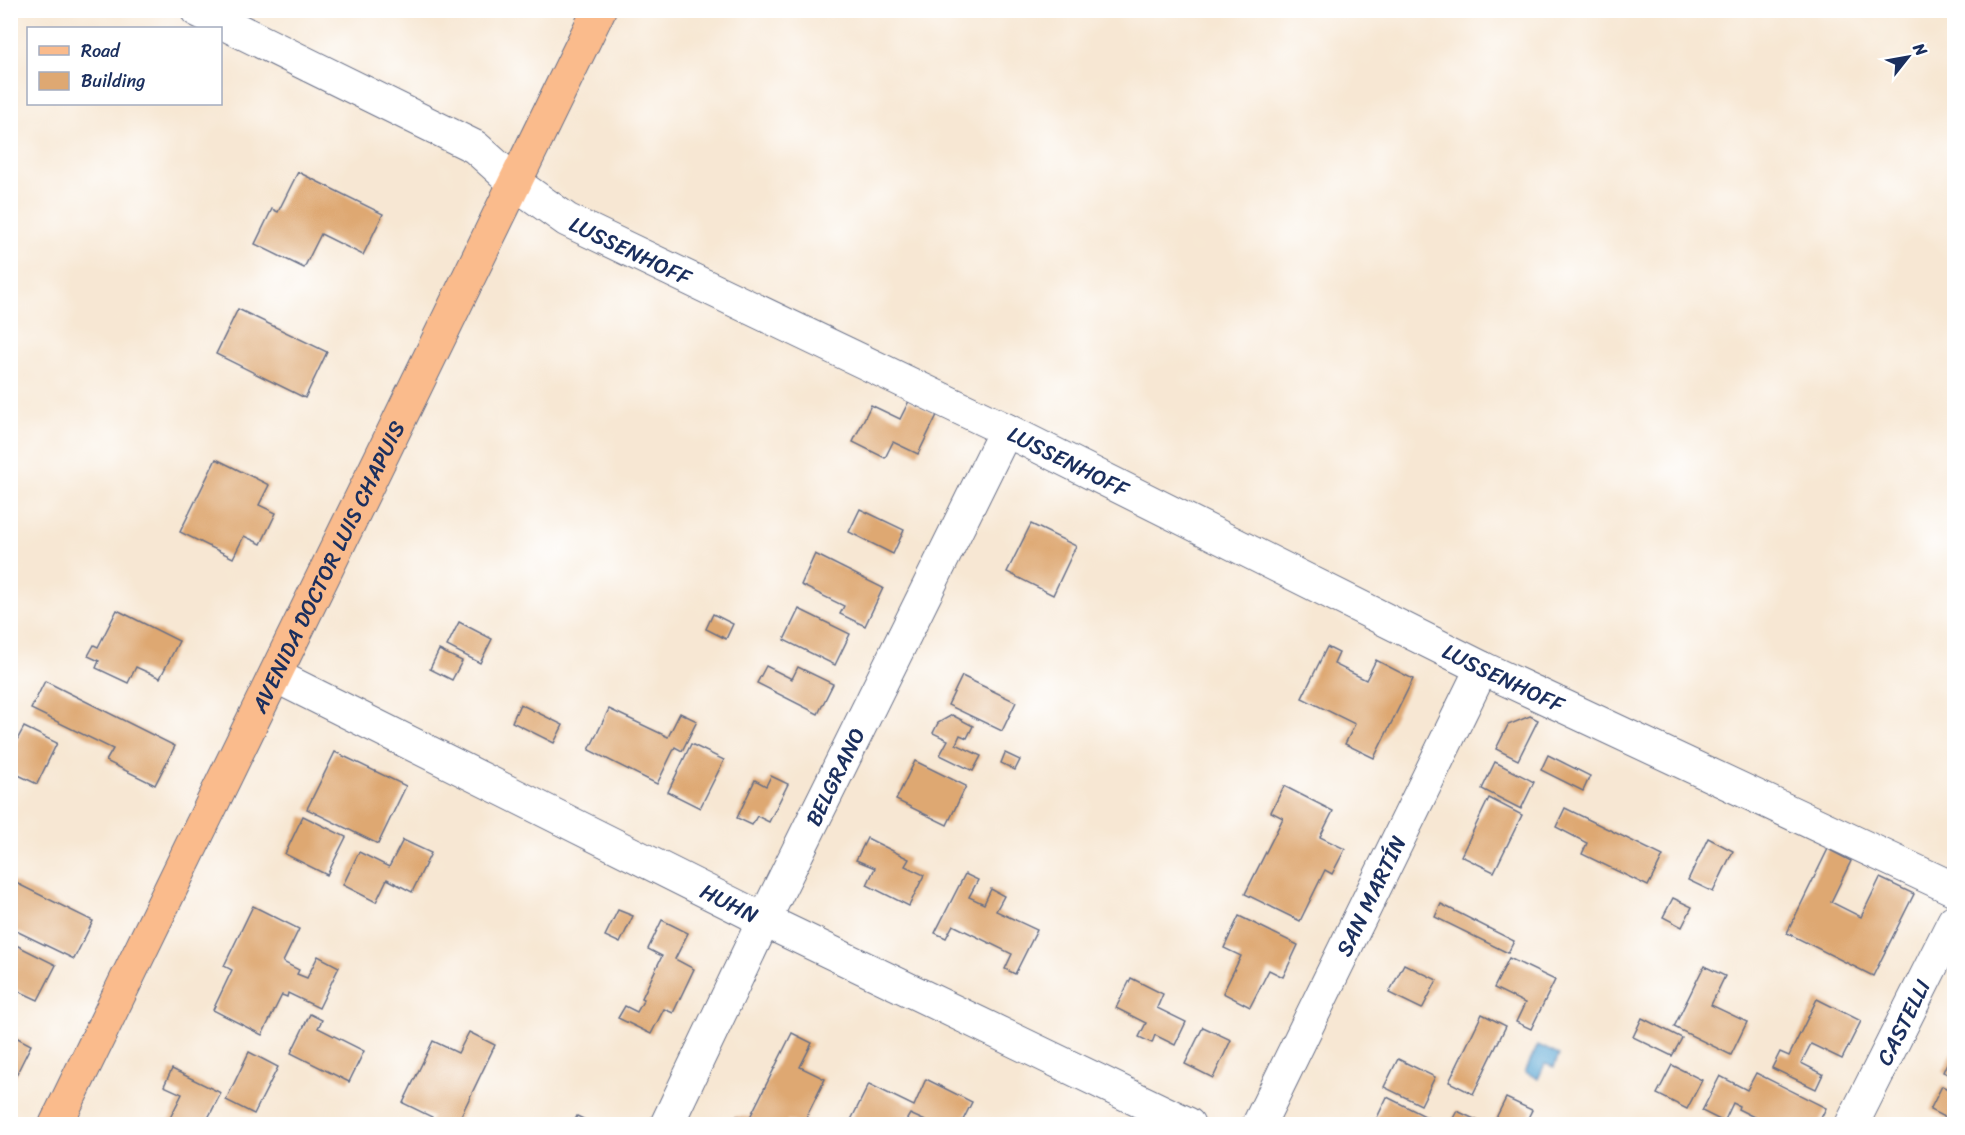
<svg xmlns="http://www.w3.org/2000/svg" width="1965" height="1135" viewBox="0 0 1965 1135" font-family="Sriracha,sans-serif">
<style>
.water{fill:#5ba7d3;stroke:#3b6b98;stroke-width:1.5}
.building{fill:#dea872}
.lines{fill:none;stroke-linecap:round;stroke-linejoin:round}
.minor-casing{stroke:#686f87;stroke-width:35}
.major-casing{stroke:#686f87;stroke-width:35}
.minor{stroke:#fff;stroke-width:33}
.major{stroke:#fabb8c;stroke-width:33}
.labels{text-anchor:middle;stroke-width:6;stroke-linejoin:round;paint-order:stroke}
.street-label{font-size:22px;fill:#1b2f5e;stroke:#fff}
</style>
<rect width="100%" height="100%" fill="#fff"/>
<filter id="ink" filterUnits="userSpaceOnUse"><feTurbulence type="fractalNoise" baseFrequency=".0167" numOctaves="2"/><feDisplacementMap in="SourceGraphic" scale="12" xChannelSelector="R" yChannelSelector="G"/><feConvolveMatrix kernelMatrix="1 2 1 2 8 2 1 2 1" color-interpolation-filters="sRGB"/></filter>
<filter id="wash" filterUnits="userSpaceOnUse"><feTurbulence type="fractalNoise" baseFrequency=".008" numOctaves="4" result="noise"/><feDisplacementMap in="SourceGraphic" scale="24" xChannelSelector="R" yChannelSelector="G"/><feGaussianBlur stdDeviation="1.35" result="paint"/><feColorMatrix in="noise" values="0 0 0 0 0 0 0 0 0 0 0 0 0 0 0 0 0 1.4 0 .05"/><feComposite in="paint" operator="in"/></filter>
<g filter="url(#wash)">
<rect width="100%" height="100%" fill="#f7e7d3"/>
<!-- water -->
<polygon class="water" points="1538,1045 1559,1055 1554,1067 1545,1064 1538,1079 1525,1072"/>
<g id="blocks">
<!-- building -->
<g class="building">
<polygon points="298,172 383,214 363,255 321,234 304,268 255,244 272,209 278,212"/>
<polygon points="238,309 327,352 305,398 216,354"/>
<polygon points="909,401 937,415 918,454 893,442 885,458 853,442 871,405 900,419"/>
<polygon points="216,459 269,485 259,505 276,513 261,544 244,536 233,558 180,532"/>
<polygon points="860,509 904,530 893,554 849,532"/>
<polygon points="1031,524 1076,546 1053,595 1007,572"/>
<polygon points="815,554 883,588 865,626 840,614 844,606 801,585"/>
<polygon points="799,609 850,634 835,665 784,640"/>
<polygon points="117,610 179,641 160,678 136,667 128,683 96,668 99,661 88,656 94,645 98,647"/>
<polygon points="713,614 733,624 726,639 706,629"/>
<polygon points="459,622 492,639 480,663 447,646"/>
<polygon points="1327,647 1339,653 1334,664 1366,680 1376,660 1413,679 1374,758 1345,744 1355,724 1302,698"/>
<polygon points="439,650 462,661 452,680 430,669"/>
<polygon points="766,666 792,679 798,667 833,684 818,714 757,683"/>
<polygon points="962,676 1016,702 1002,731 948,705"/>
<polygon points="45,681 175,746 155,785 106,761 113,749 31,709"/>
<polygon points="520,704 563,725 554,743 512,722"/>
<polygon points="609,709 668,737 680,713 697,721 682,751 675,747 657,784 589,750"/>
<polygon points="952,715 973,726 967,738 960,735 956,744 981,756 973,771 940,755 948,740 933,733 938,723"/>
<polygon points="1530,716 1538,720 1518,760 1496,749 1508,725"/>
<polygon points="24,727 57,743 37,784 10,771 10,753"/>
<polygon points="691,744 724,760 700,808 668,792"/>
<polygon points="335,752 406,786 378,844 307,809"/>
<polygon points="1005,753 1020,760 1015,770 1001,763"/>
<polygon points="1548,755 1590,776 1583,791 1541,770"/>
<polygon points="915,761 966,786 947,825 896,800"/>
<polygon points="1495,762 1534,782 1521,809 1482,789"/>
<polygon points="771,776 788,784 769,822 757,816 752,825 737,818 755,780 766,786"/>
<polygon points="1284,786 1333,811 1320,837 1345,849 1332,874 1325,870 1300,921 1245,894 1283,818 1271,812"/>
<polygon points="1489,798 1522,815 1494,872 1461,856"/>
<polygon points="1565,808 1663,856 1648,886 1582,854 1587,843 1556,827"/>
<polygon points="303,816 346,837 327,875 285,854"/>
<polygon points="867,838 909,859 905,866 924,875 909,906 867,885 875,868 856,860"/>
<polygon points="1708,838 1733,851 1713,892 1688,880"/>
<polygon points="403,840 431,853 412,892 387,879 376,902 343,885 359,852 389,867"/>
<polygon points="1828,849 1851,861 1831,902 1861,917 1880,878 1914,894 1873,976 1787,933"/>
<polygon points="965,874 978,880 969,897 984,904 991,889 1004,896 996,911 1037,930 1015,974 1005,969 1012,954 953,925 946,938 935,933"/>
<polygon points="10,880 93,921 74,959 10,928"/>
<polygon points="1673,898 1692,907 1682,927 1663,917"/>
<polygon points="1441,904 1514,941 1508,953 1435,917"/>
<polygon points="253,906 299,929 283,962 299,970 297,974 307,978 318,956 339,967 319,1008 288,993 287,997 282,995 262,1035 213,1010 232,970 224,966"/>
<polygon points="618,910 633,916 620,943 605,936"/>
<polygon points="1239,916 1298,945 1283,977 1269,970 1250,1007 1223,993 1241,956 1224,948"/>
<polygon points="662,920 688,933 675,959 694,969 673,1013 664,1009 651,1034 618,1018 625,1006 637,1012 644,999 642,998 662,956 648,949"/>
<polygon points="10,942 56,965 38,1000 10,987"/>
<polygon points="1509,958 1555,980 1531,1029 1516,1022 1525,1003 1494,988"/>
<polygon points="1404,964 1437,980 1422,1009 1389,993"/>
<polygon points="1704,966 1725,976 1711,1005 1747,1022 1731,1055 1674,1027"/>
<polygon points="1131,978 1163,994 1157,1008 1186,1022 1175,1045 1155,1035 1152,1043 1139,1037 1146,1023 1116,1008"/>
<polygon points="1817,999 1861,1021 1842,1059 1811,1044 1801,1063 1823,1074 1816,1089 1772,1068 1780,1052 1789,1056"/>
<polygon points="310,1014 322,1020 318,1028 364,1051 349,1082 291,1053"/>
<polygon points="1482,1014 1506,1026 1473,1094 1449,1082"/>
<polygon points="1642,1018 1682,1038 1672,1056 1633,1037"/>
<polygon points="1203,1027 1231,1040 1213,1078 1185,1064"/>
<polygon points="469,1032 495,1045 457,1124 429,1124 432,1117 403,1103 433,1041 458,1053"/>
<polygon points="792,1033 812,1043 800,1067 825,1079 803,1124 798,1124 788,1120 786,1124 733,1124 734,1116 750,1117"/>
<polygon points="10,1034 31,1045 10,1087"/>
<polygon points="1954,1048 1954,1077 1943,1072"/>
<polygon points="249,1052 278,1067 254,1114 226,1100"/>
<polygon points="1398,1059 1435,1077 1421,1105 1384,1087"/>
<polygon points="1672,1065 1702,1080 1687,1109 1657,1094"/>
<polygon points="172,1069 221,1093 205,1124 167,1124 182,1094 164,1086"/>
<polygon points="1756,1073 1826,1108 1818,1124 1762,1124 1764,1122 1738,1109 1739,1106 1733,1103 1724,1122 1702,1111 1720,1076 1747,1090"/>
<polygon points="926,1079 972,1102 961,1124 932,1124 910,1114 904,1124 849,1124 869,1084 914,1106"/>
<polygon points="1942,1086 1954,1092 1954,1122 1930,1110"/>
<polygon points="1387,1097 1433,1120 1431,1124 1374,1124"/>
<polygon points="1506,1098 1532,1110 1525,1124 1493,1124"/>
<polygon points="1457,1111 1485,1124 1450,1124"/>
<polygon points="577,1116 594,1124 573,1124"/>
</g>
</g>
</g>
<g filter="url(#ink)">
<use href="#blocks" fill-opacity="0" stroke="#686f87" stroke-width="1.5"/>
<g class="lines">
<!-- minor casing -->
<g class="minor-casing">
<g id="minor">
<path id="s1" d="M197,10L475,147L515,183L567,220L1006,430L1482,668L1954,889"/>
<path id="s2" d="M276,676L764,920L1188,1124"/>
<path id="s3" d="M667,1124L764,920L1006,430"/>
<path id="s4" d="M1259,1124L1482,668"/>
<path id="s5" d="M1852,1124L1954,921"/>
</g>
</g>
<!-- major casing -->
<g class="major-casing">
<g id="major">
<path id="s6" d="M56,1124L599,10"/>
</g>
</g>
<!-- minor -->
<use href="#minor" class="minor"/>
<!-- major -->
<use href="#major" class="major"/>
</g>
</g>
<g class="labels">
<!-- street labels -->
<g class="street-label">
<text dy="8" stroke="none"><textPath href="#s1" startOffset="498">LUSSENHOFF</textPath></text>
<text dy="8" stroke="none"><textPath href="#s1" startOffset="984">LUSSENHOFF</textPath></text>
<text dy="8" stroke="none"><textPath href="#s6" startOffset="620">AVENIDA DOCTOR LUIS CHAPUIS</textPath></text>
<text dy="8" stroke="none"><textPath href="#s1" startOffset="1470">LUSSENHOFF</textPath></text>
<text dy="8" stroke="none"><textPath href="#s3" startOffset="386">BELGRANO</textPath></text>
<text dy="8" stroke="none"><textPath href="#s4" startOffset="254">SAN MARTÍN</textPath></text>
<text dy="8" stroke="none"><textPath href="#s2" startOffset="507">HUHN</textPath></text>
<text dy="8" stroke="none"><textPath href="#s5" startOffset="114">CASTELLI</textPath></text>
</g>
</g>
<!-- margin -->
<rect width="1965" height="1135" fill="none" stroke="#fff" stroke-width="36"/>
<!-- legend -->
<rect x="27" y="27" width="195" height="78" fill="#ffffff" stroke="#a4acbf" stroke-width="1.5"/>
<rect x="39" y="46" width="30" height="9" fill="#fabb8c" stroke="#a4acbf" stroke-width="1.5"/>
<text x="81" y="57" font-size="18" fill="#1b2f5e">Road</text>
<rect x="39" y="72" width="30" height="18" fill="#dea872" stroke="#a4acbf" stroke-width="1.5"/>
<text x="81" y="87" font-size="18" fill="#1b2f5e">Building</text>
<!-- north arrow -->
<g transform="translate(1908 57) rotate(59)" stroke="#ffffff" stroke-width="4.5" paint-order="stroke">
<path d="M0-4.5L10 22L0 15L-10 22Z" fill="#1b2f5e"/>
<text y="-9" font-size="16" font-weight="bold" text-anchor="middle" fill="#1b2f5e">N</text>
</g>
</svg>
